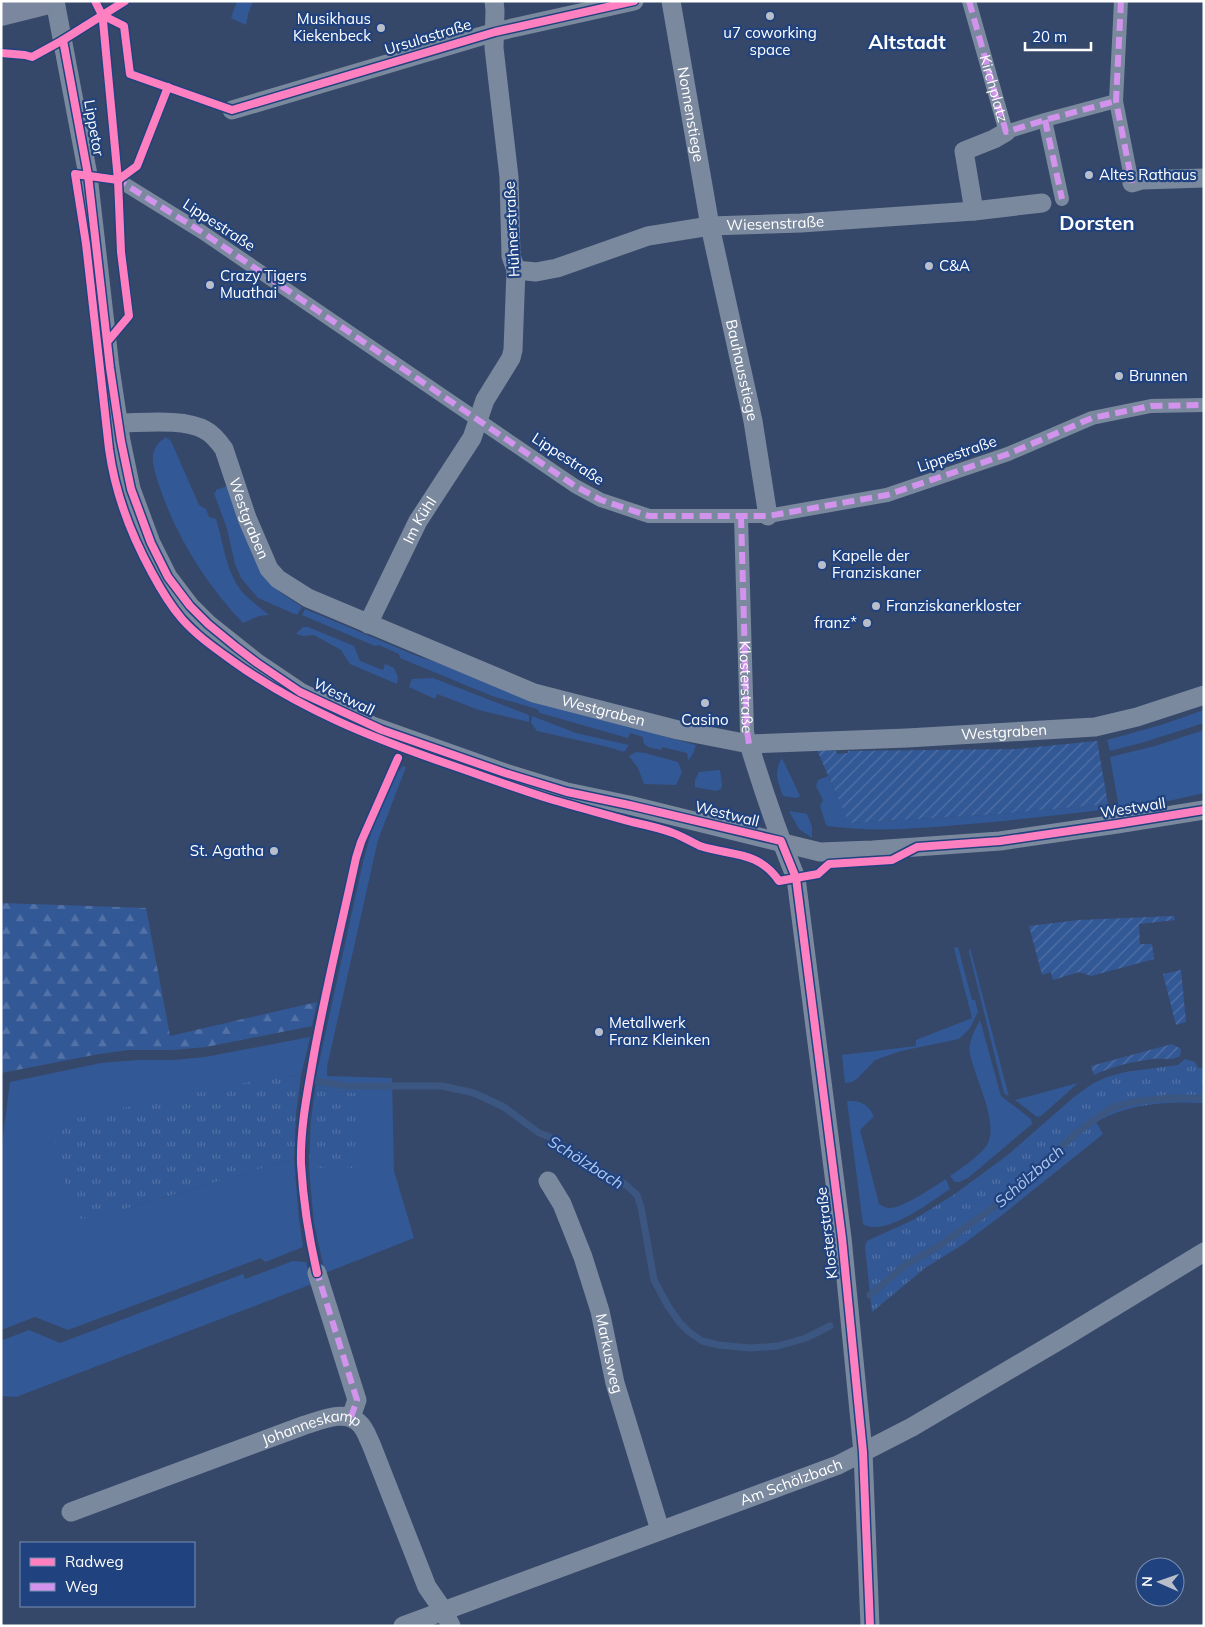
<svg xmlns="http://www.w3.org/2000/svg" width="1205" height="1627" viewBox="0 0 1205 1627" font-family="Mulish,sans-serif">
<style>
.grass{fill:#335896}
.forest{fill:url(#forest-firs)}
.park{fill:url(#park-tufts)}
.garden{fill:url(#garden-furrows)}
.lines{fill:none;stroke-linecap:round;stroke-linejoin:round}
.stream{stroke:#3c5682;stroke-width:7}
.pedestrian{stroke:#7b899f;stroke-width:14}
.minor{stroke:#7b899f;stroke-width:19}
.primary{stroke:#7a879e;stroke-width:28}
.quiet{stroke:#d193ec;stroke-width:6;stroke-dasharray:12 6;stroke-linecap:butt}
.cycleway-casing{stroke:#20427f;stroke-width:11}
.cycleway{stroke:#ff80c0;stroke-width:8}
.poi-dot{fill:#b9bfca;stroke:#20427f;stroke-width:2}
.labels{text-anchor:middle;stroke-width:4.5;stroke-linejoin:round;paint-order:stroke}
.poi-label{font-size:15px;fill:#fff;stroke:#20427f;text-anchor:start}
.street-label{font-size:15px;fill:#fff;stroke:#20427f}
.water-label{font-size:16px;font-style:italic;fill:#afc8ef;stroke:#20427f}
.district-label{font-size:20px;font-weight:bold;fill:#fff;stroke:#20427f}
</style>
<defs>
<pattern id="forest-firs" width="22" height="20" patternUnits="userSpaceOnUse" patternTransform="scale(1.25)"><rect width="22" height="20" fill="#335896"/><path d="M5 1l3.5 6h-7zM16 11l3.5 6h-7z" fill="#5271a6"/></pattern>
<pattern id="park-tufts" width="24" height="20" patternUnits="userSpaceOnUse" patternTransform="scale(1.25)"><rect width="24" height="20" fill="#335896"/><path d="M3 7l-1-3M5 7V3M7 7l1-3M15 17l-1-3M17 17v-4M19 17l1-3" fill="none" stroke="#5271a6"/></pattern>
<pattern id="garden-furrows" width="10" height="10" patternUnits="userSpaceOnUse" patternTransform="scale(1.25)"><rect width="10" height="10" fill="#335896"/><path d="M-1 1l2-2M0 10L10 0M9 11l2-2" fill="none" stroke="#5271a6"/></pattern>
</defs>
<rect width="100%" height="100%" fill="#364869"/>
<!-- grass -->
<g class="grass">
<polygon points="237,1 253,1 248,14 246,25 231,18"/>
<path d="M166,437L171,441L199,505L206,509L209,517L216,519C224,545 226,575 245,595C252,602 261,608 269,615L259,616L243,623C205,583 175,535 158,482C156,474 152,464 153,456C154,447 159,442 166,437Z"/>
<polygon points="227,486 272,585 281,593 302,607 297,615 258,598 241,578 235,564 227,529 214,493 216,492 216,490"/>
<path d="M305,609L417,656L664,734L663,736L696,745C694,751 693,756 688,760L687,753L662,747L661,750C651,747 643,749 643,737L630,733L628,738L624,737L540,713L537,709L492,696L400,658L399,654L379,645L375,646L302,615Z"/>
<polygon points="303,627 308,627 354,646 360,661 383,670 385,664 394,668 398,677 397,684 350,664 341,650 314,635 303,636 296,634"/>
<polygon points="433,678 529,715 529,722 479,710 437,694 435,699 409,687 412,679"/>
<polygon points="1204,710 1204,723 1141,743 1110,751 1107,740 1161,725"/>
<polygon points="532,716 576,733 629,745 624,752 608,747 537,731 531,723"/>
<polygon points="1204,730 1204,793 1168,801 1119,808 1110,757 1155,746"/>
<polygon points="636,752 645,753 678,762 682,772 676,785 644,784 638,768 629,756"/>
<path d="M782,758L800,796L797,798L783,796C778,780 773,774 782,758Z"/>
<polygon points="403,766 406,767 378,840 327,1067 327,1076 392,1078 394,1171 414,1238 325,1273 314,1223 309,1168 358,1168 358,1093 315,1090 317,1072 363,862 373,825 390,786 398,772"/>
<polygon points="720,770 722,785 721,789 716,791 695,787 695,780 699,772"/>
<path d="M828,776L850,823L999,814L1108,804L1109,809C1059,815 1008,821 958,825C914,829 871,832 828,826L826,825L820,806L823,800L816,786L818,780Z"/>
<polygon points="789,811 807,814 812,827 812,838 799,829"/>
<polygon points="958,947 972,1000 975,1000 978,1012 970,1028 959,1039 901,1051 875,1060 858,1078 852,1082 845,1083 842,1055 916,1046 916,1040 972,1018 954,948"/>
<polygon points="970,948 1009,1097 1004,1093 969,952"/>
<path d="M980,1020L1001,1096L1031,1119L1032,1124L968,1178L959,1182H955L950,1176C961,1168 982,1155 988,1143C997,1123 980,1088 974,1068C972,1061 968,1053 970,1045C971,1037 976,1028 980,1020Z"/>
<polygon points="310,1037 301,1076 282,1075 118,1211 294,1159 299,1220 303,1247 265,1262 261,1258 68,1330 35,1317 1,1330 1,1151 10,1082 101,1063 138,1060 173,1060 205,1057"/>
<polygon points="1078,1083 1041,1116 1037,1117 1015,1100"/>
<path d="M847,1101C861,1101 867,1103 874,1116L860,1130L879,1204C882,1206 885,1208 890,1208C903,1208 935,1186 946,1179L950,1189C932,1201 884,1238 863,1224Z"/>
<polygon points="293,1261 306,1262 312,1284 16,1397 1,1396 1,1339 3,1340 29,1330 60,1343 243,1274 245,1279"/>
</g>
<!-- forest -->
<polygon class="forest" points="1,903 146,908 170,1036 317,1002 312,1026 206,1047 172,1050 128,1050 99,1054 1,1073"/>
<!-- park -->
<g class="park">
<path d="M1185,1059L1195,1062L1198,1068H1204V1103C1165,1101 1130,1103 1096,1122L1103,1134L1002,1215L962,1245L925,1268L872,1312L865,1246L867,1241L913,1220L955,1194L1009,1154L1074,1097L1092,1084L1107,1077L1125,1072L1178,1065Z"/>
<polygon points="282,1075 301,1076 296,1113 294,1159 118,1211 82,1219 77,1217 71,1206 52,1131 79,1117"/>
<polygon points="315,1090 358,1093 358,1168 309,1168 311,1120"/>
</g>
<!-- garden -->
<g class="garden">
<polygon points="1097,741 1108,804 999,814 849,823 817,750 836,751 837,754 848,753 848,751 1016,749"/>
<polygon points="1174,916 1175,920 1139,924 1140,944 1152,944 1154,959 1091,976 1079,972 1053,980 1051,972 1042,975 1029,926 1079,920"/>
<polygon points="1181,970 1186,1022 1176,1025 1163,974"/>
<path d="M1172,1044L1181,1049L1180,1056C1172,1061 1161,1058 1152,1059C1131,1062 1113,1066 1094,1075L1091,1066Z"/>
</g>
<g class="lines">
<!-- stream -->
<g class="stream">
<polyline points="310,1080 347,1086 442,1086 474,1093 504,1107 539,1133 550,1137 560,1144 573,1156 625,1184 637,1195 641,1207 654,1280 668,1306 680,1323 688,1331 702,1341 719,1345 750,1348 778,1346 806,1338 830,1326"/>
<polyline points="870,1295 904,1266 939,1246 994,1207 1079,1131 1101,1115 1114,1107 1138,1101 1170,1098 1204,1098"/>
</g>
<!-- pedestrian -->
<g class="pedestrian">
<path id="s1" d="M969,1L1006,132L1045,120L1116,101"/>
<polyline points="1121,1 1116,101 1132,183"/>
<polyline points="1045,120 1062,199"/>
<polyline points="118,180 202,232 575,486 601,500 649,516 768,516 887,495 1008,454 1092,418 1151,406 1204,405"/>
<path id="s2" d="M741,516L747,731L749,744"/>
</g>
<!-- minor -->
<g class="minor">
<polyline points="55,1 88,175 110,368 121,441 131,489 151,543 168,577 190,606 208,624 257,663 300,692 375,727 505,773 567,792 629,805 820,852 873,850 1000,841 1117,824 1204,810"/>
<path id="s3" d="M671,1L710,226L753,421L768,516"/>
<polyline points="232,110 495,32 634,1"/>
<polyline points="1132,183 1142,180 1204,178"/>
<polyline points="974,211 964,151 994,139 1006,132"/>
<path id="s4" d="M516,270L536,272L557,268L648,236L710,226L801,223L974,211L1042,203"/>
<path id="s5" d="M118,423C142,423 184,418 205,430C213,434 219,442 224,449L247,518L269,569L278,579L308,598L534,693L678,730L749,744L907,738L1095,727L1137,717L1204,695"/>
<path id="s6" d="M368,624L418,521L472,438L485,400L511,358L513,350L516,270L511,256L509,177L494,48L495,10L494,1"/>
<path d="M749,744C763,790 778,834 796,878L842,1238L863,1452L870,1626"/>
<path id="s7" d="M548,1181L562,1204L583,1257L600,1311L615,1383L660,1530"/>
<polyline points="317,1273 357,1400 351,1417"/>
<path id="s8" d="M71,1512L305,1425C321,1420 346,1409 359,1423C365,1428 368,1438 371,1444L427,1587L443,1610L451,1626"/>
<path id="s9" d="M403,1626L838,1465L912,1427L1063,1338L1204,1252"/>
</g>
<!-- primary -->
<polyline class="primary" points="1,12 45,1"/>
<!-- quiet -->
<g class="quiet">
<polyline points="969,1 1006,132 1045,120 1116,101"/>
<polyline points="1121,1 1116,101 1132,183"/>
<polyline points="1045,120 1062,199"/>
<polyline points="115,179 118,180 202,232 575,486 601,500 649,516 768,516 887,495 1008,454 1092,418 1151,406 1204,405"/>
<polyline points="741,516 747,731 749,744"/>
<polyline points="316,1269 357,1400 351,1417"/>
</g>
<!-- cycleway casing -->
<g class="cycleway-casing">
<g id="cycleway">
<polyline points="95,1 102,15 103,21 118,180 121,252 129,316 108,341"/>
<polyline points="102,15 124,26 130,74 232,110 495,32 634,1"/>
<polyline points="63,40 88,175 110,368 121,441 131,489 151,543 168,577 190,606 208,624 236,647 257,663 300,692 382,730 505,773 567,792 629,805 781,841 796,878 842,1238 863,1452 870,1626"/>
<polyline points="1,53 25,55 32,57 63,40 125,1"/>
<path d="M168,87L137,166L118,180L75,174L86,244L109,449C115,493 130,533 152,573C160,588 170,605 182,619C197,636 216,649 234,662C300,709 370,737 445,763C480,775 515,788 550,799C577,807 604,814 632,822C646,825 660,828 673,833C682,836 691,842 700,846C730,856 758,850 779,881L818,874L829,864L892,860L917,847L1000,841L1117,824L1204,810"/>
<path d="M317,1273C309,1238 303,1199 301,1164C300,1127 308,1090 314,1054C326,988 342,923 356,858L361,842L398,758"/>
</g>
</g>
<!-- cycleway -->
<use href="#cycleway" class="cycleway"/>
</g>
<!-- markers -->
<g class="poi-dot">
<circle cx="770" cy="16" r="5"/>
<circle cx="381" cy="28" r="5"/>
<circle cx="1089" cy="175" r="5"/>
<circle cx="929" cy="266" r="5"/>
<circle cx="210" cy="285" r="5"/>
<circle cx="1119" cy="376" r="5"/>
<circle cx="822" cy="565" r="5"/>
<circle cx="876" cy="606" r="5"/>
<circle cx="867" cy="623" r="5"/>
<circle cx="705" cy="703" r="5"/>
<circle cx="274" cy="851" r="5"/>
<circle cx="599" cy="1032" r="5"/>
</g>
<g class="labels">
<!-- poi labels -->
<g class="poi-label">
<text x="371" y="24" text-anchor="end">Musikhaus<tspan x="371" dy="17">Kiekenbeck</tspan></text>
<text x="770" y="38" text-anchor="middle">u7 coworking<tspan x="770" dy="17">space</tspan></text>
<text x="1099" y="180">Altes Rathaus</text>
<text x="939" y="271">C&amp;A</text>
<text x="220" y="281">Crazy Tigers<tspan x="220" dy="17">Muathai</tspan></text>
<text x="1129" y="381">Brunnen</text>
<text x="832" y="561">Kapelle der<tspan x="832" dy="17">Franziskaner</tspan></text>
<text x="886" y="611">Franziskanerkloster</text>
<text x="857" y="628" text-anchor="end">franz*</text>
<text x="705" y="725" text-anchor="middle">Casino</text>
<text x="264" y="856" text-anchor="end">St. Agatha</text>
<text x="609" y="1028">Metallwerk<tspan x="609" dy="17">Franz Kleinken</tspan></text>
</g>
<!-- street labels -->
<g class="street-label">
<text transform="translate(428 37) rotate(-17)" y="5">Ursulastraße</text>
<text dy="5" stroke="none"><textPath href="#s1" startOffset="91">Kirchplatz</textPath></text>
<text dy="5" stroke="none"><textPath href="#s3" startOffset="115">Nonnenstiege</textPath></text>
<text transform="translate(94 128) rotate(80)" y="5">Lippetor</text>
<text dy="5" stroke="none"><textPath href="#s4" startOffset="266">Wiesenstraße</textPath></text>
<text transform="translate(219 225) rotate(33)" y="5">Lippestraße</text>
<text transform="translate(512 229) rotate(-93)" y="5">Hühnerstraße</text>
<text dy="5" stroke="none"><textPath href="#s3" startOffset="376">Bauhausstiege</textPath></text>
<text transform="translate(957 454) rotate(-19)" y="5">Lippestraße</text>
<text transform="translate(568 459) rotate(33)" y="5">Lippestraße</text>
<text dy="5" stroke="none"><textPath href="#s5" startOffset="189">Westgraben</textPath></text>
<text dy="5" stroke="none"><textPath href="#s6" startOffset="116">Im Kühl</textPath></text>
<text dy="5" stroke="none"><textPath href="#s2" startOffset="171">Klosterstraße</textPath></text>
<text transform="translate(344 697) rotate(26)" y="5">Westwall</text>
<text dy="5" stroke="none"><textPath href="#s5" startOffset="609">Westgraben</textPath></text>
<text dy="5" stroke="none"><textPath href="#s5" startOffset="1014">Westgraben</textPath></text>
<text transform="translate(1133 808) rotate(-9)" y="5">Westwall</text>
<text transform="translate(727 814) rotate(14)" y="5">Westwall</text>
<text transform="translate(827 1233) rotate(-97)" y="5">Klosterstraße</text>
<text dy="5" stroke="none"><textPath href="#s7" startOffset="184">Markusweg</textPath></text>
<text dy="5" stroke="none"><textPath href="#s8" startOffset="256">Johanneskamp</textPath></text>
<text dy="5" stroke="none"><textPath href="#s9" startOffset="414">Am Schölzbach</textPath></text>
</g>
<!-- water labels -->
<g class="water-label">
<text transform="translate(586 1162) rotate(32)" y="6">Schölzbach</text>
<text transform="translate(1029 1176) rotate(-41)" y="6">Schölzbach</text>
</g>
<!-- district labels -->
<g class="district-label">
<text x="907" y="49">Altstadt</text>
<text x="1097" y="230">Dorsten</text>
</g>
</g>
<!-- border -->
<rect width="1205" height="1627" fill="none" stroke="#ffffff" stroke-width="5"/>
<!-- legend -->
<rect x="20" y="1542" width="175" height="65" fill="#20427f" stroke="#798eb2"/>
<rect x="30" y="1558" width="25" height="8" fill="#ff80c0" stroke="#798eb2"/>
<text x="65" y="1567" font-size="15" fill="#ffffff">Radweg</text>
<rect x="30" y="1583" width="25" height="8" fill="#d193ec" stroke="#798eb2"/>
<text x="65" y="1592" font-size="15" fill="#ffffff">Weg</text>
<!-- north arrow -->
<g transform="translate(1160 1582) rotate(272)"><circle r="24" fill="#20427f" stroke="#798eb2"/>
<path d="M0-4L9 19L0 12L-9 19Z" fill="#b9bfca"/>
<text y="-8" font-size="14" font-weight="bold" text-anchor="middle" fill="#ffffff">N</text>
</g>
<!-- scale -->
<path d="M1025 42v8h66v-8" fill="none" stroke="#ffffff" stroke-width="2.5"/>
<text x="1032" y="42" font-size="15" fill="#ffffff" stroke="#20427f" stroke-width="4" paint-order="stroke">20 m</text>
</svg>
